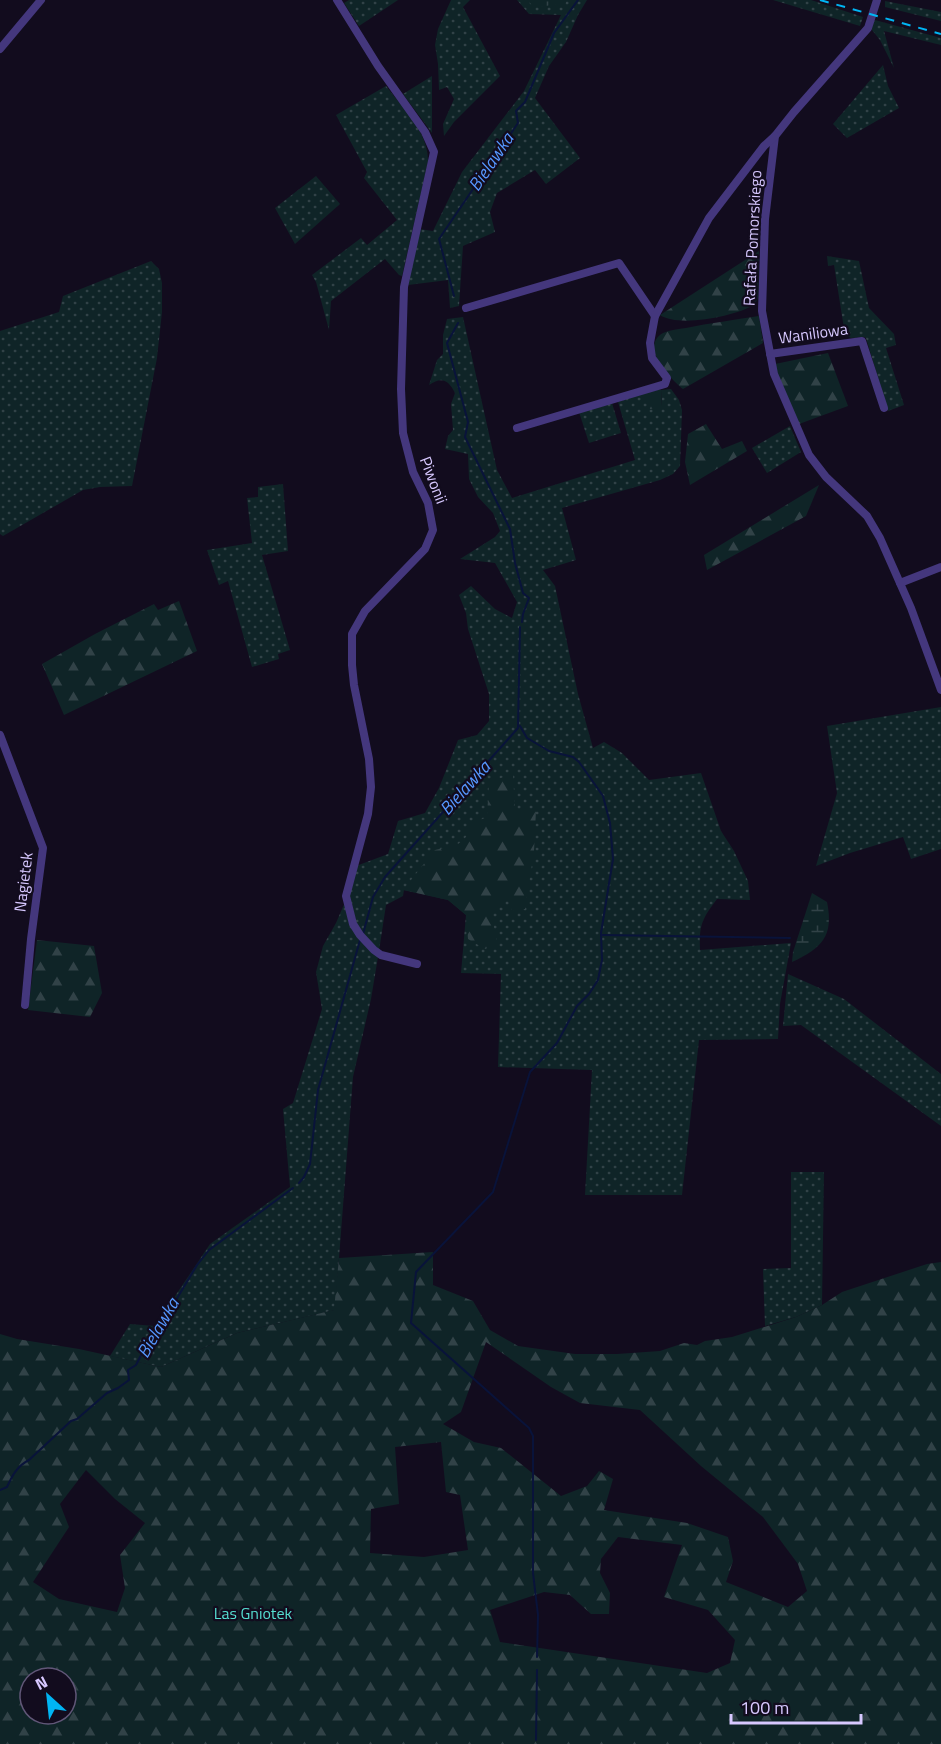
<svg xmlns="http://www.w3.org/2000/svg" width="941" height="1744" viewBox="0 0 941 1744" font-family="'Titillium Web',sans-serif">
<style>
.grass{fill:url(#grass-dots)}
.forest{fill:url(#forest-firs);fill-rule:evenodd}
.wetland{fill:url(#wetland-marsh)}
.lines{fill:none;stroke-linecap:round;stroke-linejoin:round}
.stream{stroke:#09133a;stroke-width:2}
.street{stroke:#44377d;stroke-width:8}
.rail{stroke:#00b5f3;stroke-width:2;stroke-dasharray:9 8;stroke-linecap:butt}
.labels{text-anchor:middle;stroke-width:4.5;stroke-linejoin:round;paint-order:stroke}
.street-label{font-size:16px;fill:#d7c8ff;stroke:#120c1e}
.park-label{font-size:16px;fill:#55ded1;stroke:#120c1e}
.water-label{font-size:18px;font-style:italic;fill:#5697ff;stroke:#120c1e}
</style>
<defs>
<pattern id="grass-dots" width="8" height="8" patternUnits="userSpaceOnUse" patternTransform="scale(1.5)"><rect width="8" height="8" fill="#0f2427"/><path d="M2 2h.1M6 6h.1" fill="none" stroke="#314247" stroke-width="1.8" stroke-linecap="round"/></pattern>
<pattern id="forest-firs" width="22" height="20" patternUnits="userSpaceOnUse" patternTransform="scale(1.5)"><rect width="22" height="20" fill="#0f2427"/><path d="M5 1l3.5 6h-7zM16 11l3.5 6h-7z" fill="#314247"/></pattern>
<pattern id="wetland-marsh" width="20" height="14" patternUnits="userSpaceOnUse" patternTransform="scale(1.5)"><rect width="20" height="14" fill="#0f2427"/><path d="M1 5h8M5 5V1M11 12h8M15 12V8" fill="none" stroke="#314247"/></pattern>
</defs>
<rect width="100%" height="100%" fill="#120c1e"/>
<!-- grass -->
<g class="grass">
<polygon points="349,0 398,0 359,26 344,3"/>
<polygon points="451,0 470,0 463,7 500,76 454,122 444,136 443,124 454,99 447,87 439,90 438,64 435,45 438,29"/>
<polygon points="517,0 587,0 578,15 566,42 549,66 535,98 580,158 546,184 535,170 497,193 490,212 495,232 463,246 459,306 450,308 448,280 408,285 419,229 433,231 462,172 524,91 561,15 529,14"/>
<polygon points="773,0 811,0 863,17 860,26"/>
<polygon points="885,1 941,12 941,21 885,7"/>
<polygon points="875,20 941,38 941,45 884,31 894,68 880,40 872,30 872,25"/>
<polygon points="883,65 888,86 899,108 847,138 833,124"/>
<polygon points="432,76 432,133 403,94"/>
<path d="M386,86C403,108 429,133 428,162L402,276L399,275L385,259L331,301L329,330L316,282L312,275L361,238L367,245L397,220L364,178L367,172L336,115Z"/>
<polygon points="316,176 340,204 295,244 275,208"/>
<polygon points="827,256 859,261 869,308 894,334 896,345 886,348 904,405 888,411 866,338 864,337 851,338 845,335 834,265 828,266"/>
<polygon points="151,261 159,269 162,283 162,312 157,358 132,486 100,487 83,490 3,536 0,534 0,331 59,312 63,296"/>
<path d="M463,317L497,470L512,498L635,460L618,402L643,393L662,406L661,390L671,389L679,400L682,410L680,466L673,474L660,480L562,508L576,560L543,570L555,586L578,694L593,748L604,742L622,753L649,780L701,773L721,831L734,851L748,881L750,900L717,899C702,919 699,925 700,950L791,943L780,1004L778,1039L699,1040L682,1195H585L592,1070L498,1067L501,974L461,973L466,915L448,900L404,890L403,896L386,905L379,951L354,923L348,896L356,866L388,854L398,821L425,813L439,788L458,740L477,735L489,721V694L468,629L466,613L459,595L471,586L495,609L512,618L517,602L495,563L460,559L495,537L500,531L493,513L478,497L469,479L468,454L445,449L448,436L453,430L451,404L455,393C448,379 441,377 429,385L437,360L443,354V335L447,319Z"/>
<polygon points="612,403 621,433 589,443 579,412"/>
<polygon points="790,426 801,452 767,473 752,448"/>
<polygon points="283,484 288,551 262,555 290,650 278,654 279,659 252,667 228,581 219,585 207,550 252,543 247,498 258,497 258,487"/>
<polygon points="941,707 941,849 911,859 903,837 850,853 816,866 837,793 827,726"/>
<polygon points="345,902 346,910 378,957 371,999 353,1077 335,1310 237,1333 161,1367 110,1356 130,1324 155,1326 210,1244 290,1187 283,1109 293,1103 322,1009 316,972 323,946 336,923"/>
<polygon points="788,974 844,999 941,1074 941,1126 801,1025 783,1026"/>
<polygon points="791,1172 824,1172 822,1305 796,1317 765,1326 763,1269 791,1268"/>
</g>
<!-- forest -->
<g class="forest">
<path d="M759,251L758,298L754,305C735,316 679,328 660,315Z"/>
<path d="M759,316L763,343L683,389C670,378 639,347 663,333C670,330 679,329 686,328C710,323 734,320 759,316Z"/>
<polygon points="828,353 848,406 799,424 778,376 775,364"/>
<polygon points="653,390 661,390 662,407 650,409 643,393"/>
<polygon points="706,424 722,449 742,441 747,451 690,485 685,462 688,434"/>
<polygon points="819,485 806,516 707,570 704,555"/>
<polygon points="179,601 197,651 64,715 42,664 95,634 154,604 158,610"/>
<polygon points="513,774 515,809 536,810 534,851 525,909 512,911 508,900 498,902 491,917 496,934 497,944 485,949 468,939 466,915 448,900 403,890 435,850 457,845 466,837 471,824 487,817 489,782"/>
<polygon points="37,940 94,946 102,993 90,1017 28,1010"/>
<path d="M433,1252V1285L473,1301L490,1330L518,1346L575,1354H617L660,1351L684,1343L697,1345L705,1341L732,1337L796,1317L822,1305L842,1292L927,1264L941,1262V1744H0V1334L17,1339L79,1349L161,1367L237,1333L334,1310L339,1258ZM486,1342L551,1387L580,1403L640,1410L701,1466L763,1517L798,1564L807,1591L788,1607L726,1582L733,1561L728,1537L687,1523L604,1510L613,1479L599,1471L587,1486L561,1496L501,1448L474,1442L443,1424L461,1412ZM441,1442L446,1492L460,1495L468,1550L424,1557L370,1553L371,1509L399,1504L395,1447ZM86,1470L115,1499L145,1523L120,1555L125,1588L117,1612L59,1599L33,1582L69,1527L60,1504ZM618,1537L682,1545L664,1597L708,1610L735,1640L730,1663L707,1673L500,1642L490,1610L544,1592L570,1595L591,1614H609L610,1593L600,1573L601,1559ZM30,1678H66V1714H30Z"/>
</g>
<!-- wetland -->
<g class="wetland">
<polygon points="528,0 567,0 565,4 533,7"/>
<path d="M812,893L827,902C834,936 822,948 792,962L793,952Z"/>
</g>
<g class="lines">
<!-- stream -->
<g class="stream">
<polyline points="454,296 439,239 518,123 516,111 525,102 554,33 578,0"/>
<polyline points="458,323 447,343 468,422 465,437 510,529 515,563 523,593 529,598 523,614 522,622"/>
<polyline points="520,726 527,738 549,751 573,757 579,762 603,796 610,823 613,859 601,933 602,960 598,980 589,994 577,1006 557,1043 530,1072 493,1192 416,1272 411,1323 529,1428 533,1436 533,1573 538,1615 537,1657"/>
<polyline points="363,934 373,897 385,877 518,728 520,627"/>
<polyline points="601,935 790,938"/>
<polyline points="299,1183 304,1177 310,1164 318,1090 360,940"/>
<path d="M0,1490L7,1487C12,1476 17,1466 29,1460L71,1421L77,1419L107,1393L118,1388L129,1380L128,1370L136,1365L157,1324L167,1315L197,1265L209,1250L293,1188"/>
<polyline points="536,1740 537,1670"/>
</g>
<!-- street -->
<g class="street">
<polyline points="337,0 378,66 425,132 434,152 404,287 401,389 403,433 413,472 428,503 433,530 425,549 365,611 352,634 352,665 354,685 369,759 371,787 368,814 346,896 353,924 360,935 374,950 381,955 417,964"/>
<polyline points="877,0 868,28 794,112 775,136 765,219 762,311 774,374 809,455 826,477 867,516 880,538 911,608 941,690"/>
<polyline points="0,49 41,0"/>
<polyline points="466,308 619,263 655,316"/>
<polyline points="770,354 862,341 884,408"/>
<polyline points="517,428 665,384 667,378 652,358 650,343 655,316 709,218 764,146 775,136"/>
<polyline points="900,583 941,567"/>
<polyline points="0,735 43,848 31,939 25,1005"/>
</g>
<!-- rail -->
<polyline class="rail" points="820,0 941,34"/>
</g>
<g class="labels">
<!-- street labels -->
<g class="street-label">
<text transform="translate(752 238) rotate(-87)" y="6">Rafała Pomorskiego</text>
<text transform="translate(813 333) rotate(-8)" y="6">Waniliowa</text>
<text transform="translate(434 480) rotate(69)" y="6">Piwonii</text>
<text transform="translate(23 882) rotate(-83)" y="6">Nagietek</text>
</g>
<!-- park labels -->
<g class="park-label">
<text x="253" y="1619">Las Gniotek</text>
</g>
<!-- water labels -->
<g class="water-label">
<text transform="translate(491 162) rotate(-56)" y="6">Bielawka</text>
<text transform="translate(465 788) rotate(-48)" y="6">Bielawka</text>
<text transform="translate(158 1328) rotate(-60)" y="6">Bielawka</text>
</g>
</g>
<!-- north arrow -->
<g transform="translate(48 1696) rotate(333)"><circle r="28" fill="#120c1e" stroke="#615778" stroke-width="1.5"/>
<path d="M0-4.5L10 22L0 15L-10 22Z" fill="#00b5f3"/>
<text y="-9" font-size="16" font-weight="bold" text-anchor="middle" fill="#d7c8ff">N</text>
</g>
<!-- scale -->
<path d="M731 1714v9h130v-9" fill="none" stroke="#d7c8ff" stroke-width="3"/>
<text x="740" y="1714" font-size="18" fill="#d7c8ff" stroke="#120c1e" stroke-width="4.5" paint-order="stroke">100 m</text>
</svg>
